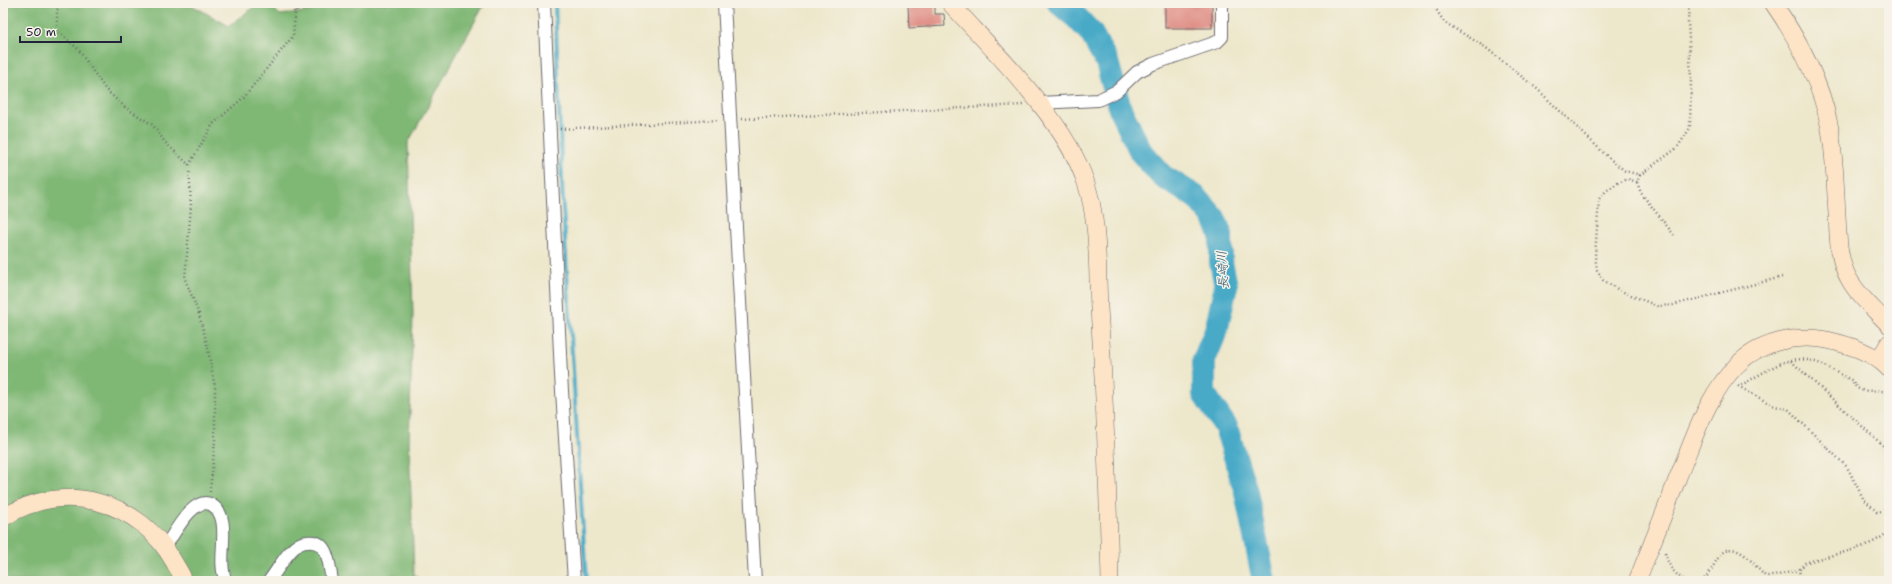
<svg xmlns="http://www.w3.org/2000/svg" width="1892" height="584" viewBox="0 0 1892 584" font-family="'Shantell Sans','Klee One',sans-serif">
<style>
.forest{fill:#7fb774;stroke:#506c58}
.lines{fill:none;stroke-linecap:round;stroke-linejoin:round}
.stream{stroke:#49aac8;stroke-width:4}
.river{stroke:#49aac8;stroke-width:24}
.building{fill:#e09087}
.street-casing{stroke:#69676d;stroke-width:14}
.secondary-casing{stroke:#69676d;stroke-width:18}
.path{stroke:#69676d;stroke-width:2.5;stroke-dasharray:1 3;stroke-linecap:butt}
.street{stroke:#fff;stroke-width:12}
.secondary{stroke:#fee4c6;stroke-width:17}
.labels{text-anchor:middle;stroke-width:3;stroke-linejoin:round;paint-order:stroke}
.water-label{font-size:13px;font-style:italic;fill:#325873;stroke:#f7f3e8}
</style>
<rect width="100%" height="100%" fill="#f7f3e8"/>
<filter id="ink" filterUnits="userSpaceOnUse"><feTurbulence type="fractalNoise" baseFrequency=".025" numOctaves="2"/><feDisplacementMap in="SourceGraphic" scale="8" xChannelSelector="R" yChannelSelector="G"/><feConvolveMatrix kernelMatrix="1 2 1 2 8 2 1 2 1" color-interpolation-filters="sRGB"/></filter>
<filter id="wash" filterUnits="userSpaceOnUse"><feTurbulence type="fractalNoise" baseFrequency=".012" numOctaves="4" result="noise"/><feDisplacementMap in="SourceGraphic" scale="16" xChannelSelector="R" yChannelSelector="G"/><feGaussianBlur stdDeviation="0.9" result="paint"/><feColorMatrix in="noise" values="0 0 0 0 0 0 0 0 0 0 0 0 0 0 0 0 0 1.4 0 .05"/><feComposite in="paint" operator="in"/></filter>
<g filter="url(#wash)">
<rect width="100%" height="100%" fill="#ede7cb"/>
<!-- forest -->
<polygon class="forest" points="3,3 188,3 229,26 259,3 268,3 280,15 312,11 317,3 485,3 408,143 413,314 409,445 414,574 420,581 405,581 393,574 389,581 3,581"/>
<g class="lines">
<!-- stream -->
<polyline class="stream" points="555,3 563,208 586,581"/>
<!-- river -->
<polyline class="river" points="1059,3 1077,18 1091,33 1107,62 1120,109 1141,152 1162,176 1196,197 1214,218 1221,235 1221,262 1226,286 1216,331 1204,360 1204,394 1226,427 1246,492 1264,581"/>
</g>
<g id="blocks">
<!-- building -->
<g class="building">
<rect x="1165" y="3" width="47" height="25"/>
<polygon points="935,4 935,14 944,14 945,26 909,28 908,5"/>
</g>
</g>
</g>
<g filter="url(#ink)">
<use href="#blocks" fill-opacity="0" stroke="#69676d" stroke-width="1"/>
<g class="lines">
<!-- street casing -->
<g class="street-casing">
<g id="street">
<polyline points="544,3 561,375 574,581"/>
<polyline points="724,3 755,581"/>
<polyline points="1039,103 1098,100 1117,91 1137,72 1153,64 1217,42 1222,37 1222,3"/>
<path d="M165,547C174,534 194,494 212,505C234,519 215,559 226,581"/>
<path d="M269,581C276,572 282,561 289,553C294,547 300,542 307,542C329,539 329,565 332,581"/>
</g>
</g>
<!-- secondary casing -->
<g class="secondary-casing">
<g id="secondary">
<path d="M950,3C995,53 1065,119 1086,183C1099,222 1097,267 1099,308C1105,399 1108,490 1110,581"/>
<path d="M1773,3C1798,39 1820,80 1829,124C1835,153 1835,185 1837,214C1838,236 1838,260 1849,279C1859,297 1875,310 1889,325"/>
<polyline points="1879,359 1889,343"/>
<path d="M3,518C63,479 140,500 174,562C177,568 182,574 184,581"/>
<path d="M1637,581C1651,546 1665,512 1678,477C1694,439 1707,395 1737,365C1759,342 1797,334 1827,340C1849,345 1873,352 1889,369"/>
</g>
</g>
<!-- path -->
<g class="path">
<polyline points="63,3 57,10 57,30 78,49 106,90 126,108 153,125 164,141 189,165"/>
<polyline points="293,3 295,14"/>
<polyline points="1434,3 1434,6 1444,22 1485,47 1536,88 1610,159 1625,171 1640,175 1677,148 1690,128 1691,79 1688,21 1689,3"/>
<polyline points="742,119 1023,105"/>
<polyline points="560,129 719,120"/>
<polyline points="1640,175 1637,182 1641,193 1674,235"/>
<polyline points="1637,182 1628,179 1618,183 1606,191 1599,199 1595,256 1597,270 1603,280 1619,290 1657,306 1673,305 1782,277"/>
<polyline points="1791,361 1889,451"/>
<path d="M1741,385C1779,365 1794,346 1836,372C1842,376 1848,378 1853,381C1857,397 1877,387 1889,393"/>
<polyline points="1738,386 1774,406 1788,409 1847,467 1863,498 1877,512 1882,511 1889,506"/>
<polyline points="210,492 215,441 215,388 207,344 199,314 185,279 191,206 189,165 213,124 243,98 293,36 295,14 303,3"/>
<path d="M1665,553C1669,567 1674,574 1686,581"/>
<path d="M1701,581C1716,574 1717,536 1743,554C1751,559 1758,569 1765,576H1774L1799,570"/>
<path d="M1801,581L1799,570L1805,563C1830,554 1870,550 1889,531"/>
</g>
<!-- street -->
<use href="#street" class="street"/>
<!-- secondary -->
<use href="#secondary" class="secondary"/>
</g>
</g>
<g class="labels">
<!-- water labels -->
<g class="water-label">
<text transform="translate(1222 270) rotate(-94)" y="5">長崎川</text>
</g>
</g>
<!-- margin -->
<rect width="1892" height="584" fill="none" stroke="#f7f3e8" stroke-width="16"/>
<!-- scale -->
<path d="M20 36v6h101v-6" fill="none" stroke="#22223b" stroke-width="2"/>
<text x="26" y="36" font-size="12" fill="#22223b" stroke="#f7f3e8" stroke-width="3" paint-order="stroke">50 m</text>
</svg>
